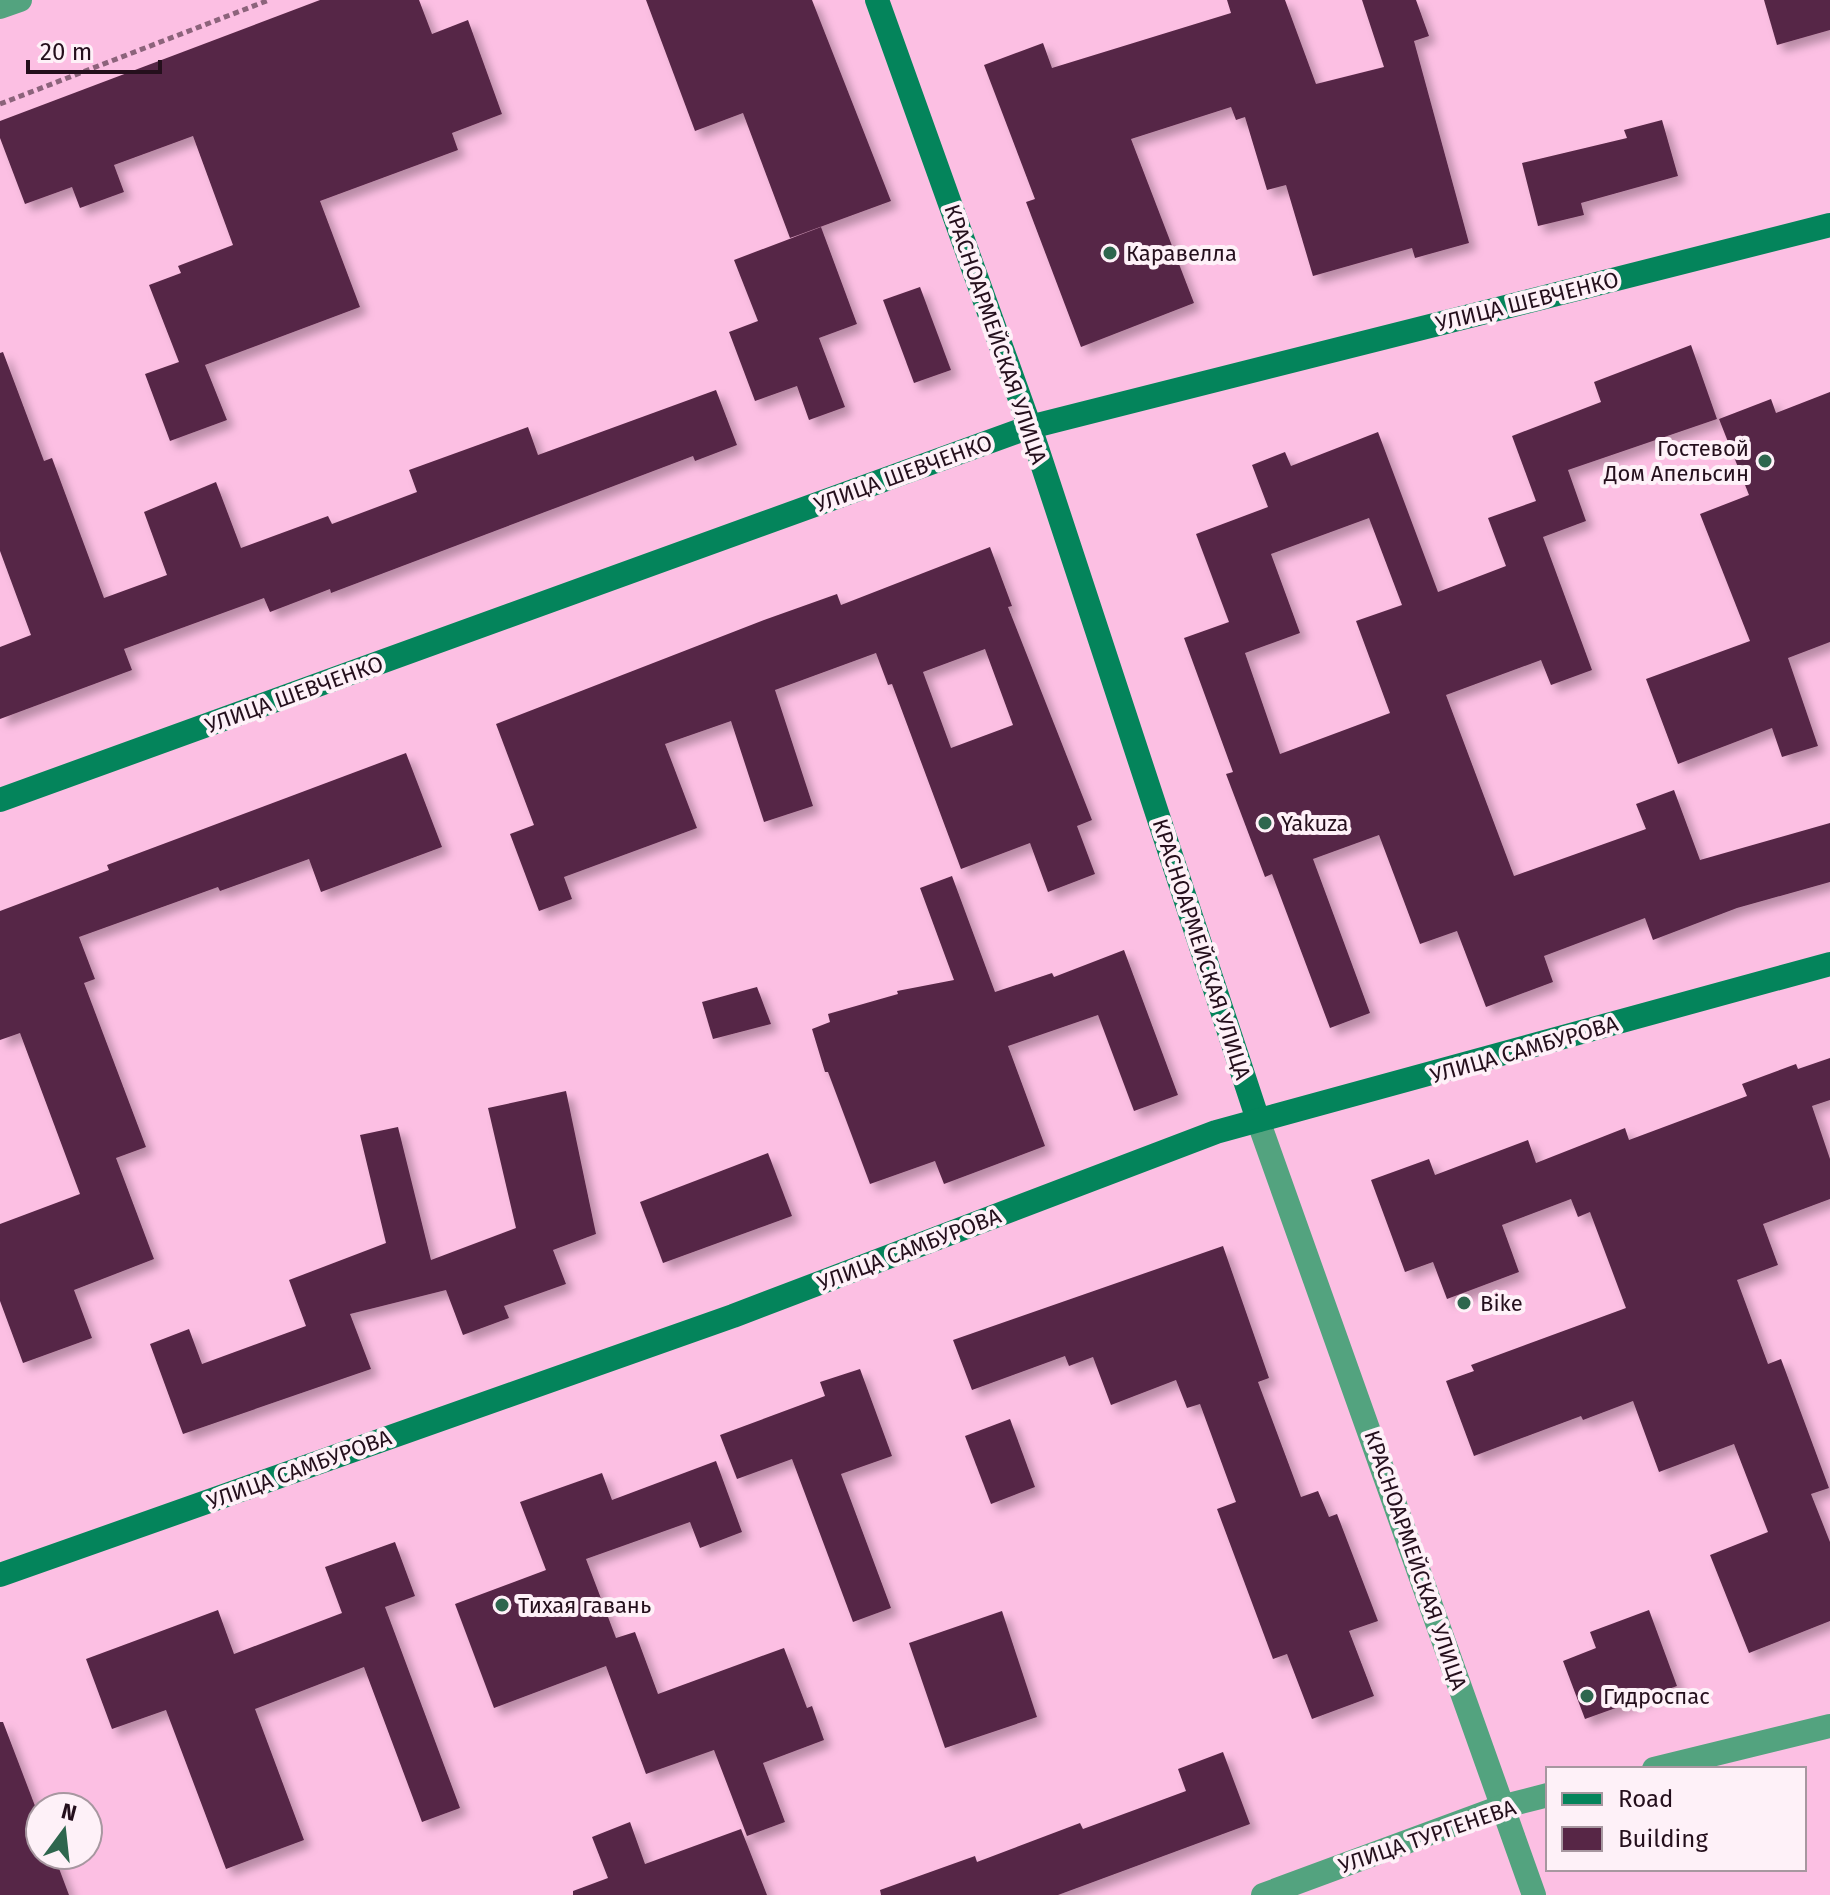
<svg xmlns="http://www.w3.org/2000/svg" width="1830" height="1895" viewBox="0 0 1830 1895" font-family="'Fira Sans',sans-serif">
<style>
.building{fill:#572646;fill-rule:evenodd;filter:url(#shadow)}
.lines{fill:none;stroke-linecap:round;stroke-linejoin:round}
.path{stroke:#8c637b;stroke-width:5;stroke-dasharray:6 4;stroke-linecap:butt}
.street{stroke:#53a37f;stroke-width:24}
.secondary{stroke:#04845b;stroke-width:24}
.poi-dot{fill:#2e664e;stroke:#fef1f8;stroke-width:3}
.labels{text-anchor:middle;stroke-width:8;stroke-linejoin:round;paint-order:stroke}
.poi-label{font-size:22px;fill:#240f1c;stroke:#fef1f8;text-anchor:start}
.street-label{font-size:22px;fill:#240f1c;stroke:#fef1f8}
</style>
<defs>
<filter id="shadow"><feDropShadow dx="7" dy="7" stdDeviation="4" flood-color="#0004"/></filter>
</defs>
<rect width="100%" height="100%" fill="#fcbfe3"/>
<!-- building -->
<g class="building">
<polygon points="320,0 419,0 432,34 468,20 502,114 452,133 458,150 320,201 360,307 205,365 227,420 170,441 145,374 179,362 149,285 181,273 178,266 233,245 193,136 114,165 124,192 80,208 72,187 25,204 0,138 0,121"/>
<polygon points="646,0 812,0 891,201 790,238 743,113 695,131"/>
<polygon points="1227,0 1285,0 1316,84 1384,67 1362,0 1416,0 1429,36 1414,41 1469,243 1415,258 1412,248 1313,276 1286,185 1267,190 1245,117 1236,120 1231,107 1131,139 1194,303 1081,347 1026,202 1035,199 984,65 1043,43 1052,68 1231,13"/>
<polygon points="1764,0 1830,0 1830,30 1777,45"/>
<polygon points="1662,120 1678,176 1581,203 1584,215 1538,226 1522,163 1627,138 1624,130"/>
<polygon points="821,227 857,324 819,338 845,407 809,420 797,386 755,401 729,332 758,321 734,260"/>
<polygon points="920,287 951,370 914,383 883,300"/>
<path d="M1691,345L1717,419L1568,470L1586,521L1543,537L1592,670L1551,685L1541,660L1446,695L1514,876L1646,829L1636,804L1674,790L1700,860L1830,823V882L1737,908L1653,940L1645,918L1544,956L1553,982L1486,1007L1457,931L1420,944L1379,835L1313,859L1370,1013L1330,1028L1272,874L1265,877L1226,774L1233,772L1184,638L1229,622L1196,534L1268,507L1252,465L1285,452L1291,466L1378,432L1438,592L1506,566L1488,518L1536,501L1512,436L1601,402L1594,382ZM1369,518L1402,605L1356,621L1390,713L1280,754L1245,653L1300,633L1271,554Z"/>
<polygon points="3,352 44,461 52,458 104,598 167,575 144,512 216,482 241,548 328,516 332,524 417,492 409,470 528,427 538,455 716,390 737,445 695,461 693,456 331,593 330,589 270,612 264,598 124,649 132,670 0,719 0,647 31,635 0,551 0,353"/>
<polygon points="1830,392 1830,642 1788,658 1818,746 1782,757 1772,728 1678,764 1646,679 1750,641 1700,514 1749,495 1719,419 1771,399 1776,413"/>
<path d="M990,547L1012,606L1008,607L1092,820L1077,826L1095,874L1048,892L1030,843L961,869L892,684L888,685L876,653L775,690L813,806L764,822L731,721L665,744L697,828L564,877L572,899L539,911L510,834L534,825L496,724L764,620L837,594L841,605ZM985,649L1013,725L951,748L923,672Z"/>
<polygon points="406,753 442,847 321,892 309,859 220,891 218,887 79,937 95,979 84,983 146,1147 116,1158 154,1259 74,1290 92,1338 23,1363 0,1301 0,1224 80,1194 20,1033 0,1040 0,911 109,870 107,865"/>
<polygon points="952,876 995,992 1052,973 1054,977 1124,950 1178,1095 1134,1111 1098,1015 1008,1046 1045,1146 944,1184 935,1161 870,1184 828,1072 825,1072 812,1029 830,1022 828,1014 898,994 897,991 954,980 920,888"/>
<polygon points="757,987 771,1024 713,1039 702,1002"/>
<polygon points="1830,1058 1830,1100 1812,1106 1830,1159 1830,1199 1763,1224 1778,1265 1737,1280 1768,1364 1781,1359 1829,1488 1811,1494 1830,1542 1830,1621 1749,1653 1710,1555 1768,1532 1734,1444 1659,1472 1633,1401 1583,1420 1581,1416 1474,1456 1446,1381 1474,1371 1471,1365 1626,1308 1590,1212 1578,1217 1571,1199 1502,1225 1519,1272 1447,1299 1433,1262 1405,1272 1371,1180 1429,1159 1435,1175 1528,1140 1536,1163 1625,1128 1629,1140 1747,1096 1742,1084 1796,1064 1798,1069"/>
<polygon points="566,1091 596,1234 553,1250 566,1284 504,1306 509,1318 463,1335 446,1290 350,1314 371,1369 183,1434 150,1344 189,1329 202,1364 306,1326 289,1280 386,1243 360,1135 398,1127 431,1260 516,1228 488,1108"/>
<polygon points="768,1153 792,1216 663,1263 640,1202"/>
<polygon points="1223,1246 1269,1378 1258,1382 1301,1497 1318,1491 1329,1517 1337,1514 1378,1621 1349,1631 1374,1696 1312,1719 1287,1654 1273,1659 1217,1509 1236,1502 1200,1404 1187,1408 1176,1380 1111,1405 1093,1357 1069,1366 1065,1356 972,1390 953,1340"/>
<polygon points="860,1369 892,1456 841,1474 891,1608 853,1622 792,1459 737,1479 720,1435 825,1396 820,1382"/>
<polygon points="1010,1419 1035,1487 991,1504 965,1436"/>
<polygon points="716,1461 742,1532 700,1548 690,1522 586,1559 616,1638 635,1632 658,1694 784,1648 807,1708 812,1706 824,1740 763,1763 785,1822 747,1836 714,1750 646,1774 606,1666 494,1708 455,1604 546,1570 520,1502 602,1473 612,1500"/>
<polygon points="395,1542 415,1596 385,1607 460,1808 422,1822 364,1667 255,1709 304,1840 226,1869 166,1710 112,1729 86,1659 218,1610 234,1654 342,1613 325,1567"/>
<polygon points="1649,1610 1677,1686 1585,1719 1563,1661 1596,1648 1590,1632"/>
<polygon points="1002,1611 1037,1717 945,1748 909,1643"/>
<polygon points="0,1722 3,1722 40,1819 40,1855 54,1855 69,1895 0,1895"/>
<polygon points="1223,1752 1250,1824 1058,1895 881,1895 880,1890 975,1856 977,1862 1080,1823 1083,1829 1186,1791 1178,1769"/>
<polygon points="630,1822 645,1864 741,1829 767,1895 573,1895 573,1891 608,1878 592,1837"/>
</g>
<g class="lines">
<!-- path -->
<polyline class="path" points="0,104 269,0"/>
<!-- street -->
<g class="street">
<polyline points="0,7 20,0"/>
<polyline points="1258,1120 1534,1895"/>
<polyline points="1654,1769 1830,1726"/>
<polyline points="1263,1895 1501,1807 1548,1795"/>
</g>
<!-- secondary -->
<g class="secondary">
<polyline points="877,0 1030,427 1258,1120"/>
<polyline points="0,800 1030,427 1830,225"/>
<polyline points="0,1575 733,1316 1216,1132 1830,964"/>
</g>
</g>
<!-- markers -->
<g class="poi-dot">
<circle cx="1110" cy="253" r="8"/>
<circle cx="1765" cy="461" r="8"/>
<circle cx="1265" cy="823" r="8"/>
<circle cx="1464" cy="1303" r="8"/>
<circle cx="502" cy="1605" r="8"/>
<circle cx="1587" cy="1696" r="8"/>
</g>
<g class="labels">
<!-- poi labels -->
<g class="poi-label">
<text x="1126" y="261">Каравелла</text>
<text x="1749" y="456" text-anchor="end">Гостевой<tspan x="1749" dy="25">Дом Апельсин</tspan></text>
<text x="1281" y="831">Yakuza</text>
<text x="1480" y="1311">Bike</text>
<text x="518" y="1613">Тихая гавань</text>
<text x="1603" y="1704">Гидроспас</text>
</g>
<!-- street labels -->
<g class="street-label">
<text transform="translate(1527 301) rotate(-14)" y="8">УЛИЦА ШЕВЧЕНКО</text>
<text transform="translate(996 334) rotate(71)" y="8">КРАСНОАРМЕЙСКАЯ УЛИЦА</text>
<text transform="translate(903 473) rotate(-20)" y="8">УЛИЦА ШЕВЧЕНКО</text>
<text transform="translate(294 694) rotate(-20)" y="8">УЛИЦА ШЕВЧЕНКО</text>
<text transform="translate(1202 949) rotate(72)" y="8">КРАСНОАРМЕЙСКАЯ УЛИЦА</text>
<text transform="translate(1524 1049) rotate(-16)" y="8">УЛИЦА САМБУРОВА</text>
<text transform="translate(909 1249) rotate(-21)" y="8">УЛИЦА САМБУРОВА</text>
<text transform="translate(299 1469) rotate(-20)" y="8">УЛИЦА САМБУРОВА</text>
<text transform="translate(1416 1560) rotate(71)" y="8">КРАСНОАРМЕЙСКАЯ УЛИЦА</text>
<text transform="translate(1427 1836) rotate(-19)" y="8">УЛИЦА ТУРГЕНЕВА</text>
</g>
</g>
<!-- legend -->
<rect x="1546" y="1767" width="260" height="104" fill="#fef1f8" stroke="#a797a0" stroke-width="2"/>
<rect x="1562" y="1793" width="40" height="12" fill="#04845b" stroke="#a797a0" stroke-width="2"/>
<text x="1618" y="1807" font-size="24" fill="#240f1c">Road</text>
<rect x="1562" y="1827" width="40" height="24" fill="#572646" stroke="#a797a0" stroke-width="2"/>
<text x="1618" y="1847" font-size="24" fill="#240f1c">Building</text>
<!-- north arrow -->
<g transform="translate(64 1831) rotate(15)"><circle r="38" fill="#fef1f8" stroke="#a797a0" stroke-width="2"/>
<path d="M0-6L14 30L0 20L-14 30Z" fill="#2e664e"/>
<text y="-12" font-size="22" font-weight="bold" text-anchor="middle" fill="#240f1c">N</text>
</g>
<!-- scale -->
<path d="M28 60v12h132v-12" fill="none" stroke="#240f1c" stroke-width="4"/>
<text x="40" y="60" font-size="24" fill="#240f1c" stroke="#fef1f8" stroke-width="6" paint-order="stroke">20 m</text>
</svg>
